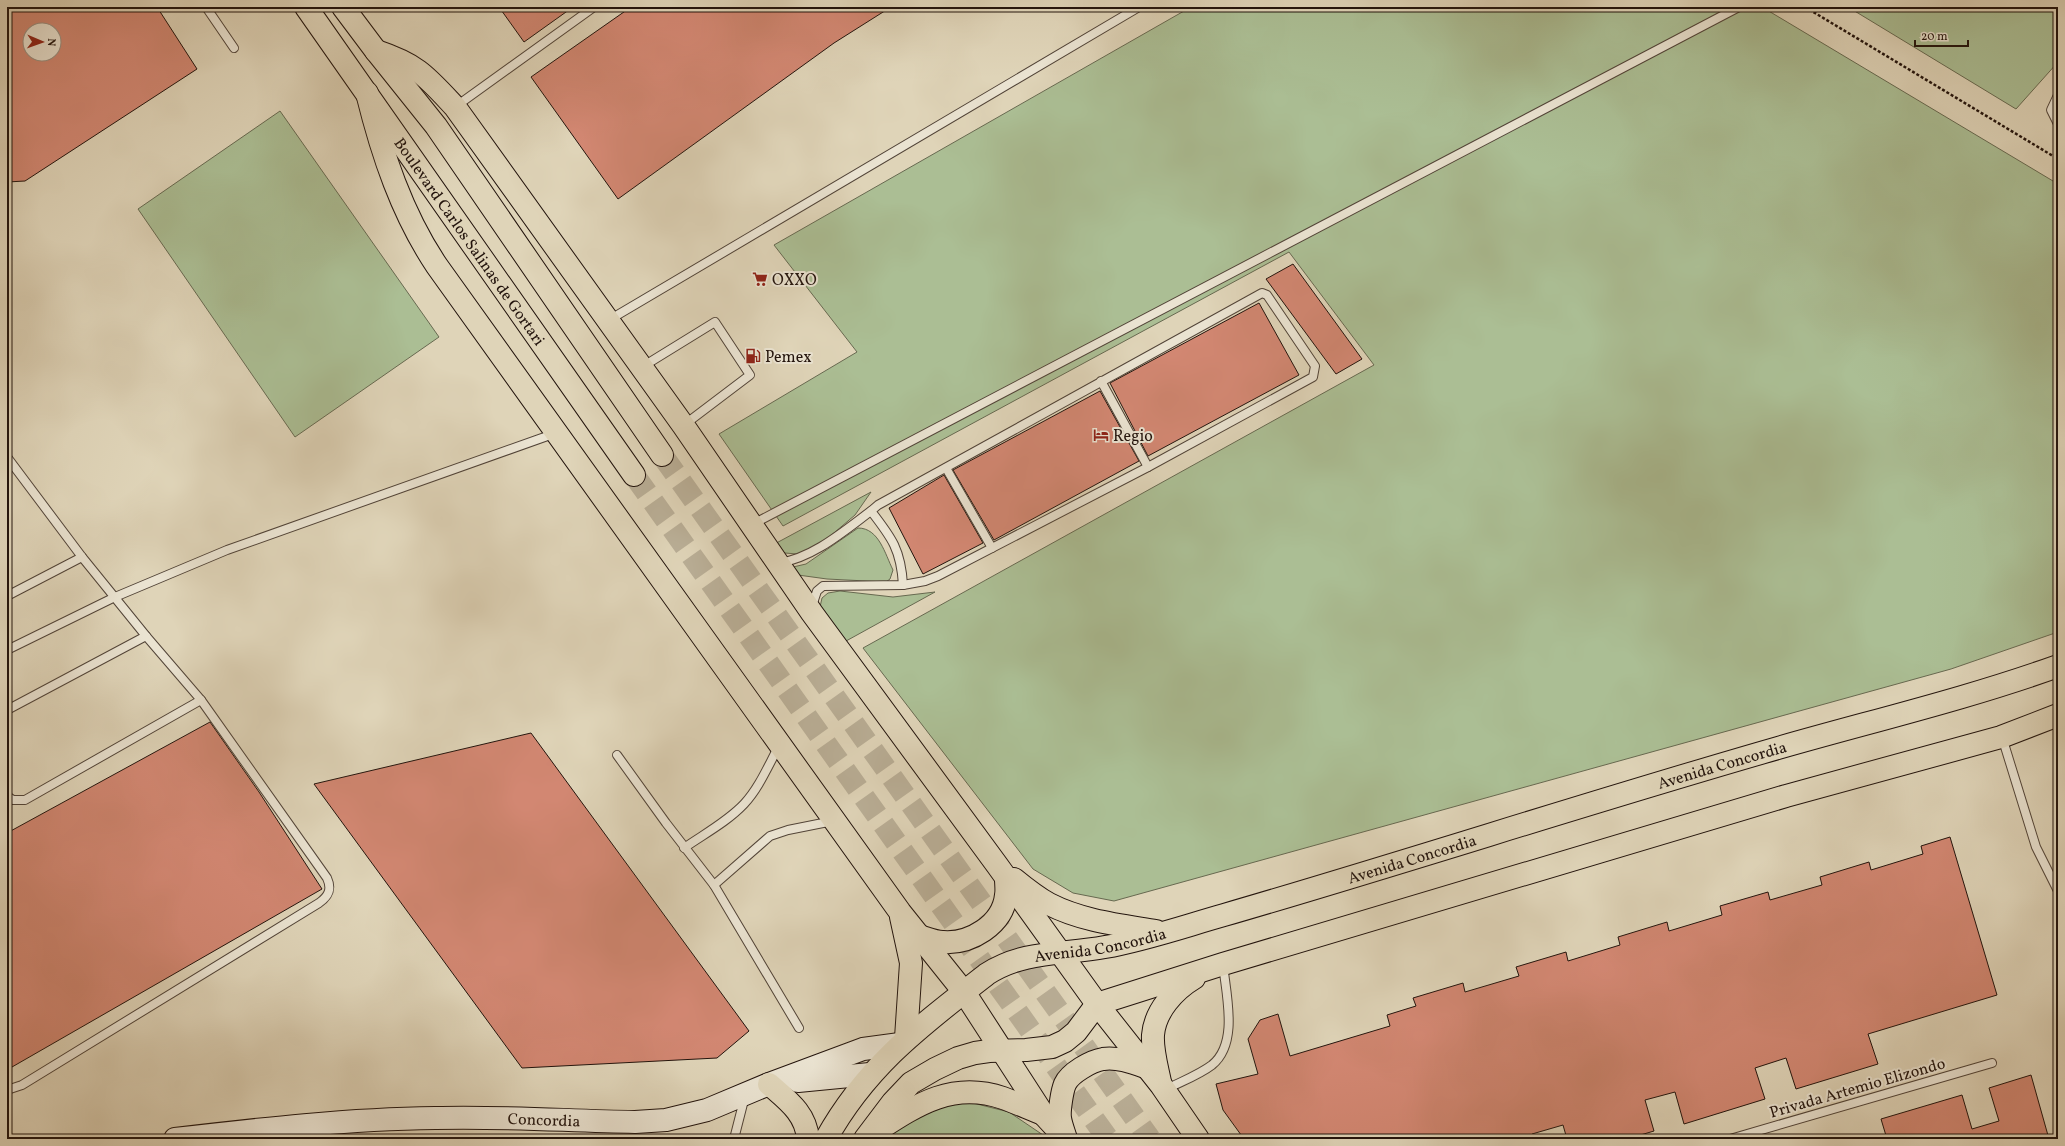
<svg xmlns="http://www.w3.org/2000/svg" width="2065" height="1146" viewBox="0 0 2065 1146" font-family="Vollkorn,serif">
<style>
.green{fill:#abbe94;stroke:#676950}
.building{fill:#d28772;stroke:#23140d;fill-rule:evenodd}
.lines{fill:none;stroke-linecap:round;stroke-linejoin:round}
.primary-tunnel{stroke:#b9ae96;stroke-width:22;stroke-dasharray:22 11;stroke-linecap:butt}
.lane-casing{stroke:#524438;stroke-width:10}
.secondary-casing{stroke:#23140d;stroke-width:24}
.primary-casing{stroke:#23140d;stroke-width:24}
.path{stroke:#23140d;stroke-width:2.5;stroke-dasharray:3 2;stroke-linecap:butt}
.lane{stroke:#eae3d1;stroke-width:8}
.secondary{stroke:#eae3d1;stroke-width:22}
.primary{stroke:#dfd4b8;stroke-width:22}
.labels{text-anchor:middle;stroke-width:4;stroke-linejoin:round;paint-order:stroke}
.street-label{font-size:16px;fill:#23140d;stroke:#eae3d1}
.poi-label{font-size:16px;fill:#23140d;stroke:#eae3d1;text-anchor:start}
</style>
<rect width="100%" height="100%" fill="#dfd4b8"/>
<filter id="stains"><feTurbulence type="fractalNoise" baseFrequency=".005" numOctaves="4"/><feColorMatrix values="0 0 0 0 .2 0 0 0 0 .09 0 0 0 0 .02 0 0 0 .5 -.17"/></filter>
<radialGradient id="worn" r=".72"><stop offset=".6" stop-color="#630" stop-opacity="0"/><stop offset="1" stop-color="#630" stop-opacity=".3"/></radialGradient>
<!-- green -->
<g class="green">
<polygon points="1191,7 1762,7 2058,184 2058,632 1951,669 1114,901 1073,893 1033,869 863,648 1374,365 1289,252 783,526 719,434 857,352 774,245"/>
<polygon points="1848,7 2058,7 2058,62 2016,109"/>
<polygon points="280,111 439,337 295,437 138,209"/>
<polygon points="871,492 855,515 828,538 812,548 797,554 773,552 769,547"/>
<path d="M858,528C879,528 885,554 893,570L890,579L886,582L827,579L798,575L793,567L806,564Z"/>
<polygon points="840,591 893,597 935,592 837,646 820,607 822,598 828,593"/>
<polygon points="969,1102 1009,1112 1043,1135 1047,1139 889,1139 900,1126 935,1104"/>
</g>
<!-- building -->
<g class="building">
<path d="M7,7H157L197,69L25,181L7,182ZM30,30H54V54H30Z"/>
<polygon points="499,7 573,7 524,42"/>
<polygon points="631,7 891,7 834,43 618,199 531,77"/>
<polygon points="1293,264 1362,359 1336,374 1266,279"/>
<polygon points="1259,303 1299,375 1148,456 1110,383"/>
<polygon points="1100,391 1139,461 994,540 953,470"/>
<polygon points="944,475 983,543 923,574 889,508"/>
<polygon points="210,722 259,792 322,889 12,1067 7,1058 7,833"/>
<polygon points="531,733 749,1031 717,1058 522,1068 314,784"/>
<polygon points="1950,837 1997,995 1868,1034 1878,1064 1796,1089 1786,1058 1755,1068 1765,1099 1684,1124 1675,1092 1645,1100 1654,1131 1627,1139 1567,1139 1563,1125 1532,1134 1534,1139 1244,1139 1223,1110 1216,1084 1258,1074 1248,1039 1260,1020 1278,1014 1290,1056 1390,1026 1387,1015 1416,1006 1413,998 1463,983 1465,992 1519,976 1516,967 1566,952 1568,961 1620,945 1618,937 1667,922 1669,931 1722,915 1720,906 1768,892 1770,900 1822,885 1820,877 1869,862 1871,870 1923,854 1921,846"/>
<polygon points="2031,1075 2049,1139 1887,1139 1881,1119 1962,1095 1972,1129 1999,1121 1989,1088"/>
</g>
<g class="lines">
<!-- primary-tunnel -->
<g class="primary-tunnel">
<polyline points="662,455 1150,1139"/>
<polyline points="634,475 1108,1139"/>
</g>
<!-- lane casing -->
<g class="lane-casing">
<g id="lane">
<polyline points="206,7 234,48"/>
<polyline points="2058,95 2051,110 2058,124"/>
<polyline points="455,107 594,7"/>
<polyline points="609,320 1139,7"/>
<polyline points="642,367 715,322 750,375 684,425"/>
<polyline points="1101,381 1148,467"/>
<polyline points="7,457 82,557 146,636"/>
<polyline points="946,468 992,548"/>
<polyline points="871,511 878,505 1262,293 1267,295 1315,366 1313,377 1148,467 938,576 925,581 903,585"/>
<polyline points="753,524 1739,7"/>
<path d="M779,563C813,558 844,531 871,511C892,538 901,550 903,585L823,586L817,591L812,606"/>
<polyline points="7,596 82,557"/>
<polyline points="7,650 115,597 227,550 556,433"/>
<path d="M7,710L146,636L201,700L327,878C332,889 329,896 319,903L22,1085L7,1090"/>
<polyline points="2002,737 2036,847 2058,891"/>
<polyline points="617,755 666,823 714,885 799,1028"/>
<polyline points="7,796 13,800 25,800 201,700"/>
<path d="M684,848C704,834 727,822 744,804C759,788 768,766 779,746"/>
<polyline points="714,885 770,836 788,830 833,821"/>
<path d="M1165,1090C1180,1082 1199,1075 1212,1065C1239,1043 1226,995 1223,964"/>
<polyline points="734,1139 745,1096"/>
<polyline points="1730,1139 1992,1063"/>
</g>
</g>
<!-- secondary casing -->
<g class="secondary-casing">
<g id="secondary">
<polyline points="798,1081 870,1074"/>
<path id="s1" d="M175,1139C261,1129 348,1119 435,1118C502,1116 569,1121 635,1122L666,1120L707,1110L769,1084L863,1049L900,1044"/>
</g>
</g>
<!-- primary casing -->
<g class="primary-casing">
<g id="primary">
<path id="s2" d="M306,7L634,475"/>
<polyline points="343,7 376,51 436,126 662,455"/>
<path d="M376,51C418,65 426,76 455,107L683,425L812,613L997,865L1097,1004L1161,1085L1198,1139"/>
<path d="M367,93C382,154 402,214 437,266L900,912L964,992L1043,1114L1066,1139"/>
<path d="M1014,879C1025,888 1036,897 1049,904C1082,921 1120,925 1156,931"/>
<polyline points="901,917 911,963 906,1038"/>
<path d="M919,936C926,938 935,942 943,942C970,944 1003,925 1006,895C1007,890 1006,884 1006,879"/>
<path d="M1160,1082C1157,1067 1152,1050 1153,1035C1155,1011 1174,990 1194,978"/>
<path d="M769,1084C787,1100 806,1113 808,1139"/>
<path d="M878,1130C918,1104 953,1081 1003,1098C1017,1103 1030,1109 1043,1114"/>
<path id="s3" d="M826,1139C867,1065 922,1025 987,974C1024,950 1063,955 1105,947C1145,940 1185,926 1224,915C1410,861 1593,801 1778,748C1872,721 1966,699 2058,666"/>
<polyline points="865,1139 893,1102 911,1083 935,1069 958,1058 975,1053 989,1051 1026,1050 1052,1047 1065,1041 1076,1032 1097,1004 1223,964 1786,796 2001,737 2058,715"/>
<path d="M1066,1139C1064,1132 1061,1125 1060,1118C1059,1111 1062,1091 1065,1084C1070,1073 1091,1061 1103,1059C1117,1057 1131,1062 1145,1067"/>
</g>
</g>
<!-- path -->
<polyline class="path" points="1805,7 2058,159"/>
<!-- lane -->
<use href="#lane" class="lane"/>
<!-- secondary -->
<use href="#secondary" class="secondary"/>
<!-- primary -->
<use href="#primary" class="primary"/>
</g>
<!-- icons -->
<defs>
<g id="supermarket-bare" transform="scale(1.2)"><path d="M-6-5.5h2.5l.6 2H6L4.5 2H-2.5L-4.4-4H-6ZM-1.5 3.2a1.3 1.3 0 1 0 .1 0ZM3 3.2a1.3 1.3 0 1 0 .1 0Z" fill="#8f2418" stroke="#eae3d1" stroke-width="2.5" paint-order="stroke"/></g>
<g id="fuel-bare" transform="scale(1.2)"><path d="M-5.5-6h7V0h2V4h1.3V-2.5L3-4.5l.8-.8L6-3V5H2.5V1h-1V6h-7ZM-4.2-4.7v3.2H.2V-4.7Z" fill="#8f2418" stroke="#eae3d1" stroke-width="2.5" paint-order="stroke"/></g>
<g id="hotel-bare" transform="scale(1.2)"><path d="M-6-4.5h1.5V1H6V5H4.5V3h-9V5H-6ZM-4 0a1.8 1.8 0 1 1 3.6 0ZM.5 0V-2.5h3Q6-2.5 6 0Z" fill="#8f2418" stroke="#eae3d1" stroke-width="2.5" paint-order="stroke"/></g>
</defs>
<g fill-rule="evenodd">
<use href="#supermarket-bare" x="760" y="279"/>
<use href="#fuel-bare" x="753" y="356"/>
<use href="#hotel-bare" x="1101" y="435"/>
</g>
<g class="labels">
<!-- street labels -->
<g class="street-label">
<text dy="6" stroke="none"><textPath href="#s2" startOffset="286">Boulevard Carlos Salinas de Gortari</textPath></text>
<text dy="6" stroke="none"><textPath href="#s3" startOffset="998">Avenida Concordia</textPath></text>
<text dy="6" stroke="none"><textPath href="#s3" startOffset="674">Avenida Concordia</textPath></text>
<text dy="6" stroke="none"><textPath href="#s3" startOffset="350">Avenida Concordia</textPath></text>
<text transform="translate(1857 1087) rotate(-16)" y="6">Privada Artemio Elizondo</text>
<text dy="6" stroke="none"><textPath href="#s1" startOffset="370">Concordia</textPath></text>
</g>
<!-- poi labels -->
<g class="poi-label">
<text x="772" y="285">OXXO</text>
<text x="765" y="362">Pemex</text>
<text x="1113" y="441">Regio</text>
</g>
</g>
<!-- margin -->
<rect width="2065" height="1146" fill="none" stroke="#dfd4b8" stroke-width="24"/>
<rect x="8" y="8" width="2049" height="1130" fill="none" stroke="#23140d" stroke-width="2"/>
<rect x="12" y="12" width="2041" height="1122" fill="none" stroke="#23140d"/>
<!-- north arrow -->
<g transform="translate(42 42) rotate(92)"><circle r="19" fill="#eae3d1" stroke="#9a9083"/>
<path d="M0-3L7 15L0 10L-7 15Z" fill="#8f2418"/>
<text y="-6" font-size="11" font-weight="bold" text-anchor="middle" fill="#23140d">N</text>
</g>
<!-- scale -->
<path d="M1915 40v6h53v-6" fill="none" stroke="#23140d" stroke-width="2"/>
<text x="1921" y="40" font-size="12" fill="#23140d" stroke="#eae3d1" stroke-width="3" paint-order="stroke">20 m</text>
<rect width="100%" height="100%" filter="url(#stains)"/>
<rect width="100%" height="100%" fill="url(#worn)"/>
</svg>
